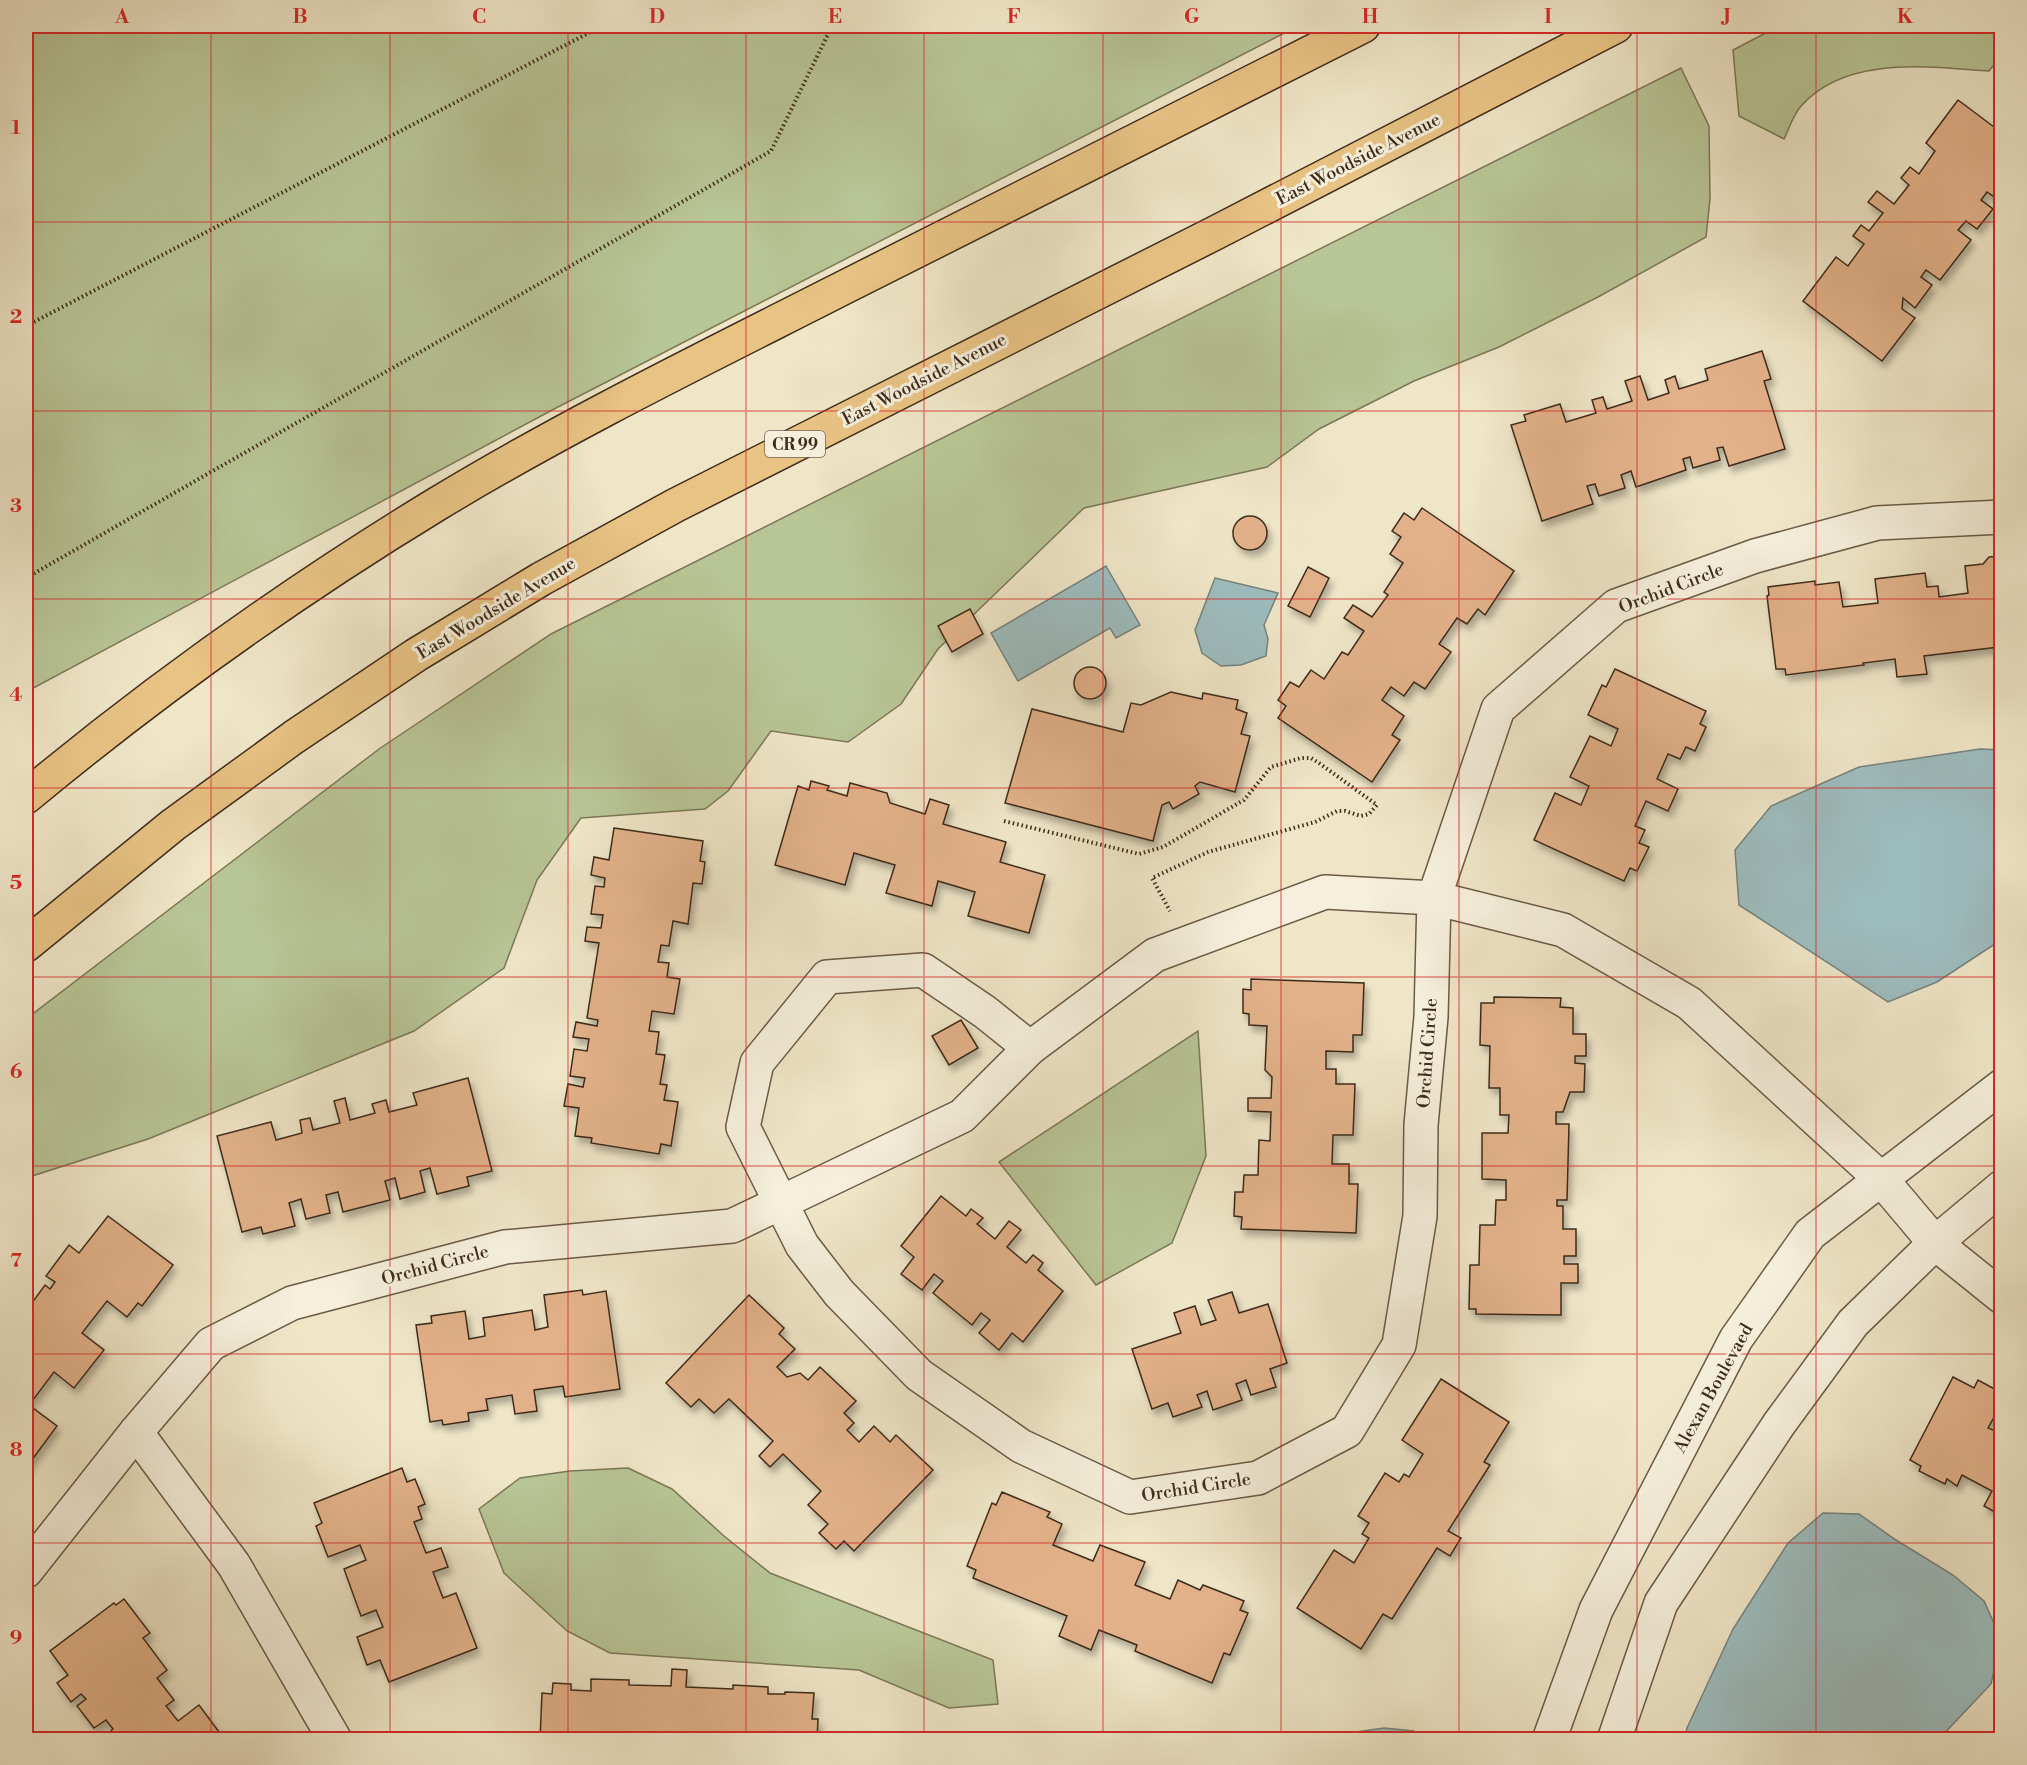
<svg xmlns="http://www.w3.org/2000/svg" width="2027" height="1765" viewBox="0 0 2027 1765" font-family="'Libre Bodoni',serif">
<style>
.green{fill:#b8c596;stroke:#7b7858;stroke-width:1.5}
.water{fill:#9dbdbf;stroke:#77837d;stroke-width:1.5}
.building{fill:#e2b189;stroke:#3e2b1a;stroke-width:1.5;filter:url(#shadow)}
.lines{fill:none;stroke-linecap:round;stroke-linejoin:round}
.minor-casing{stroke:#6a5a46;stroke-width:36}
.major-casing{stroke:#3e2b1a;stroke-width:36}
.path{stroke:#3e2b1a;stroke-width:4;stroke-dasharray:1.5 3;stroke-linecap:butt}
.minor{stroke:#f5efdb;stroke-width:33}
.major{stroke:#e8c384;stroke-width:33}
.grid{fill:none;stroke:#d62828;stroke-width:1.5;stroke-opacity:0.55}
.labels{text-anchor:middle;stroke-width:6;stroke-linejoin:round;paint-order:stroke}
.shield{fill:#f5efdb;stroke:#756654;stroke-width:1.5}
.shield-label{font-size:16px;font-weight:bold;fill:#3e2b1a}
.street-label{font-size:18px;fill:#3e2b1a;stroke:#f5efdb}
.neatline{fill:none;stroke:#d62828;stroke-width:2}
.grid-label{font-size:20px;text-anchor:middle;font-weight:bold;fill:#d62828}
</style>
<defs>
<filter id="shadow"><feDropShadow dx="3.5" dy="6" stdDeviation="3" flood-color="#0004"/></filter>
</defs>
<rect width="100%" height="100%" fill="#efe6c8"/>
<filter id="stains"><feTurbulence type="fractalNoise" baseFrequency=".00333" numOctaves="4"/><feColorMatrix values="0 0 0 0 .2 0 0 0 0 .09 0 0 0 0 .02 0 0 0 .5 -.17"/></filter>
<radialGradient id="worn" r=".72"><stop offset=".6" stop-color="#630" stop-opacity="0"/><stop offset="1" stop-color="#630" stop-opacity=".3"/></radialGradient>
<!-- green -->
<g class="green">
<polygon points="26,26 1298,26 556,408 26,692"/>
<path d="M1779,26H2001V56L1989,71C1928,67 1846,55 1801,106C1793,115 1789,129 1784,139L1739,116L1733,50Z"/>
<polygon points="1681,68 1709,126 1710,199 1706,237 1598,297 1499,347 1414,381 1319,429 1267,467 1084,508 938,649 901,704 848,742 771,731 728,791 705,809 581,818 537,880 504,968 414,1031 148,1139 29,1177 26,1180 26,1019 379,749 551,634"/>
<polygon points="1198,1031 1206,1156 1172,1243 1096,1285 999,1162"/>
<polygon points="628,1468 672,1489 724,1536 770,1573 993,1660 998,1704 949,1708 859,1670 610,1653 567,1631 504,1573 479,1509 520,1478 570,1471"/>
</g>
<!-- water -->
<g class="water">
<polygon points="1106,566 1140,625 1116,638 1110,628 1018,681 991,633"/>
<polygon points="1215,578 1278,593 1264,625 1268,639 1266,656 1241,665 1221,666 1202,653 1195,630"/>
<polygon points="1980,749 2001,750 2001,940 1937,982 1888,1002 1739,905 1735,850 1771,806 1859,767"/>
<polygon points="1823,1513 1859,1514 1896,1540 1953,1575 1984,1601 2001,1639 1991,1684 1939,1739 1684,1739 1687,1728 1733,1629 1788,1543"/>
<polygon points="1384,1728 1414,1731 1423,1739 1307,1739"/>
</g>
<!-- building -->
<g class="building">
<polygon points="1958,100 2002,133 2002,202 1987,192 1981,200 1993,209 1977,229 1966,221 1958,230 1971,240 1940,280 1926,270 1921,277 1932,285 1915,308 1903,298 1902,309 1915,318 1882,361 1803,301 1836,257 1848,266 1864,244 1853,236 1861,225 1869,231 1883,213 1868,202 1877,191 1894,204 1909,185 1901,178 1910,167 1919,174 1935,151 1926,143"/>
<polygon points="1762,351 1771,379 1764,381 1785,449 1729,466 1723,447 1717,448 1720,460 1693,468 1690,457 1683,459 1686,470 1636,487 1631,471 1621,475 1625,488 1599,496 1595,484 1587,486 1593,504 1542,521 1511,425 1526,421 1524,415 1560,404 1566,422 1596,413 1592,400 1603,397 1607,409 1632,401 1625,381 1640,376 1648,400 1669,393 1665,380 1675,376 1679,389 1708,380 1705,369"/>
<polygon points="1422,508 1514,571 1485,615 1478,609 1467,624 1457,618 1439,644 1451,652 1425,689 1414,682 1404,696 1391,687 1382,700 1404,716 1392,735 1400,740 1372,782 1278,718 1286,706 1278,700 1290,682 1299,687 1311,670 1324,679 1342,652 1348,655 1364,631 1344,618 1353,605 1372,617 1388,595 1384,592 1403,563 1390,554 1401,537 1392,531 1404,513 1414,520"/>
<circle cx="1250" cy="533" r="17"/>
<polygon points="2002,556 2002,637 1998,637 1999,647 1924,656 1927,674 1897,677 1895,659 1863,663 1864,665 1786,675 1785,669 1776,669 1767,596 1769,595 1768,587 1815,581 1815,585 1839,582 1843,607 1878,603 1875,579 1925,573 1927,587 1938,586 1939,597 1968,593 1965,566 1983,564 1989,557"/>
<polygon points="1308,567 1329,578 1310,617 1288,606"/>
<polygon points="970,609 983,634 952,652 938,626"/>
<circle cx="1090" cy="683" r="16"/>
<polygon points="1615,669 1706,711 1700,724 1706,727 1695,751 1686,747 1680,759 1668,754 1657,779 1678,789 1668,811 1646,801 1635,826 1645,830 1639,843 1649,847 1637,871 1630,868 1624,881 1534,840 1555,793 1581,805 1589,786 1570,777 1590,736 1611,746 1618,729 1588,715 1602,685 1606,687"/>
<polygon points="1171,692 1202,699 1203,693 1238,700 1236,709 1247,713 1241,734 1250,736 1235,792 1200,782 1195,786 1199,794 1173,809 1169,802 1162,805 1153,841 1005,803 1032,709 1123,732 1131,703 1141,705"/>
<polygon points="811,781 829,786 827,790 847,796 850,783 887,793 890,803 925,814 930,799 949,805 943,824 1006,842 1000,862 1045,875 1029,933 968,916 975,892 938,881 932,906 886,893 895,865 854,853 845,885 775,865 798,786 809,790"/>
<polygon points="614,828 703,841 700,861 705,862 702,884 693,883 688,924 673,921 669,946 661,945 658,962 669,963 667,977 680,979 674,1014 652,1011 649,1031 659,1032 656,1054 665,1055 660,1084 667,1085 664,1100 678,1102 671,1146 661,1144 659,1154 591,1143 592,1138 575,1136 579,1108 564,1106 568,1084 583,1087 585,1078 570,1076 574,1049 587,1051 589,1039 573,1037 576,1022 597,1026 598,1020 587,1018 599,943 585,941 587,927 601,928 603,915 591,914 595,886 604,887 605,878 591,875 594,857 609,860"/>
<polygon points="1251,979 1364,983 1362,1035 1353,1035 1353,1052 1326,1051 1326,1069 1336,1069 1336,1084 1355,1084 1353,1135 1333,1135 1332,1164 1349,1164 1349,1184 1358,1184 1356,1233 1241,1229 1242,1217 1234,1216 1235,1192 1243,1192 1244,1175 1258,1175 1259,1140 1270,1141 1271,1112 1248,1111 1248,1098 1271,1098 1272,1077 1265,1070 1267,1026 1249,1025 1249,1014 1243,1013 1243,989 1251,990"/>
<polygon points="1494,997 1561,998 1560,1007 1573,1008 1573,1034 1586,1034 1586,1056 1575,1056 1575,1063 1585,1064 1584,1092 1570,1092 1563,1112 1556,1112 1556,1124 1569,1124 1567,1200 1557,1200 1557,1206 1563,1206 1563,1229 1576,1229 1576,1256 1564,1256 1564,1264 1578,1264 1578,1283 1561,1283 1561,1315 1476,1314 1476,1309 1469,1309 1470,1265 1479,1265 1480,1225 1495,1225 1496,1200 1506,1200 1506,1180 1482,1179 1482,1133 1508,1133 1509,1115 1500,1115 1500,1088 1489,1088 1490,1046 1480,1045 1481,1003 1494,1003"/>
<polygon points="961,1020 978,1048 949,1065 932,1036"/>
<polygon points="468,1078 492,1171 467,1177 469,1186 437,1194 430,1168 420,1171 425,1192 400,1199 395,1178 385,1181 390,1200 343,1212 338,1192 326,1195 330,1213 306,1219 301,1199 289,1203 295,1226 263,1234 261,1227 242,1232 217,1136 271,1122 276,1140 302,1133 300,1120 310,1118 313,1130 340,1123 334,1101 345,1098 350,1120 375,1113 372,1104 386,1100 389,1112 417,1105 413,1093"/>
<polygon points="941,1196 966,1216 971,1209 983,1218 977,1224 995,1239 1009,1221 1021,1230 1007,1247 1026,1263 1033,1255 1043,1263 1038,1270 1063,1291 1023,1342 1012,1333 999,1350 979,1333 990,1320 981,1313 972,1325 933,1293 943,1281 934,1274 922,1290 901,1274 914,1257 901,1246"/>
<polygon points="108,1216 173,1265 142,1306 138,1303 127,1317 107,1301 82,1333 104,1350 74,1388 54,1372 29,1405 57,1426 26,1468 26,1311 45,1285 50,1289 55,1282 46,1276 69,1245 79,1253"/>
<polygon points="582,1290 583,1295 606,1291 620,1389 565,1397 563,1386 534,1390 537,1411 515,1414 512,1395 486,1399 488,1410 468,1413 469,1421 443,1425 442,1420 430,1422 416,1325 432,1323 431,1316 465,1311 469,1339 485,1336 483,1318 532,1310 535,1330 548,1327 544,1295"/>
<polygon points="1232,1292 1239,1313 1268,1304 1287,1363 1270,1369 1276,1387 1251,1395 1246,1380 1236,1384 1242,1400 1213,1410 1207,1391 1197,1395 1202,1407 1173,1417 1168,1403 1152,1409 1132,1349 1181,1333 1174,1313 1195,1306 1201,1325 1216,1320 1208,1300"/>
<polygon points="749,1295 784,1328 779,1334 795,1349 777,1367 787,1377 800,1373 808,1380 820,1367 856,1401 844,1413 854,1423 847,1430 859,1442 874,1426 890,1442 896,1435 933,1470 854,1551 844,1541 836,1549 819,1533 828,1524 808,1505 821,1491 783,1454 770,1467 759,1456 773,1441 729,1399 714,1413 699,1399 691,1407 666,1383"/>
<polygon points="1953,1377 1974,1388 1978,1380 2002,1393 2002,1403 1988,1428 2002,1434 2000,1515 1984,1506 1992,1491 1962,1475 1957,1486 1947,1479 1945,1484 1919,1471 1921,1466 1910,1460"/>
<polygon points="1441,1379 1509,1422 1484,1462 1490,1465 1448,1531 1461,1538 1450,1556 1437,1548 1392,1619 1383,1614 1361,1649 1297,1608 1334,1550 1354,1563 1369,1538 1362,1534 1369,1523 1358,1516 1385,1473 1399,1482 1404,1474 1409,1477 1423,1454 1402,1440"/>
<polygon points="402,1468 407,1482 415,1479 425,1504 418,1507 422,1519 414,1522 426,1553 441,1548 448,1567 433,1572 443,1598 456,1593 477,1648 389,1682 380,1660 367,1665 357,1637 383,1627 376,1610 361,1616 344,1569 366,1560 360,1545 328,1557 316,1526 322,1523 314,1503"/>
<polygon points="1002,1492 1050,1512 1047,1517 1062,1524 1053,1545 1093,1561 1100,1545 1145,1562 1135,1585 1170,1599 1178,1580 1200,1590 1203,1585 1244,1601 1240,1610 1248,1613 1230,1655 1224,1653 1212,1683 1135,1651 1137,1645 1099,1630 1091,1650 1059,1636 1067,1616 973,1578 976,1570 967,1566 992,1503 996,1505"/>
<polygon points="124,1599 150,1633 143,1638 167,1670 157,1678 174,1700 166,1706 178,1721 199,1705 225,1740 101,1740 113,1729 106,1720 94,1728 77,1706 86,1699 81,1694 71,1702 57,1683 68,1675 50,1651 114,1603 116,1605"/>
<polygon points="672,1669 687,1670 686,1687 733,1689 733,1685 768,1687 768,1694 785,1694 785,1692 814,1693 812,1719 818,1719 817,1740 540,1740 542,1693 552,1694 553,1683 571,1684 571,1690 591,1691 591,1679 629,1680 629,1685 671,1686"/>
</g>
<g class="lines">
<!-- minor casing -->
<g class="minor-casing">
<g id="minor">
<polyline points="1030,1048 985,1012 923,970 827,977 757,1063 743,1127 802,1245 839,1293 919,1375 1021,1446 1130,1497 1258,1478 1347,1431 1399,1345 1420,1216 1421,1125 1431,1017 1434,898 1498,709 1616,606 1755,556 1877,523 2002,517"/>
<polyline points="136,1432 234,1565 335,1740"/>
<polyline points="26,1571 136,1432 211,1344 292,1303 505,1247 732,1226 962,1116 1030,1048 1155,955 1325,892 1434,898 1563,930 1689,1003 1881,1179 1935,1243 2002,1297"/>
<polyline points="1549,1740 1596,1610 1736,1339 1810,1234 2002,1086"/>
<polyline points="1614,1740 1661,1603 1779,1424 1853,1323 1935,1243 2002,1187"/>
</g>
</g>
<!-- major casing -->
<g class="major-casing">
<g id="major">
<path d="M26,797C155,690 294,591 437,504C566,426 701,360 835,292C1011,203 1187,114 1363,26"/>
<polyline points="26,945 173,825 294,737 416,655 541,579 676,505 1217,232 1616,26"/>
</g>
</g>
<!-- path -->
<g class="path">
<polyline points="26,326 602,26"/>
<polyline points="26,578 771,151 832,26"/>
<polyline points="1004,821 1139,854 1163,847 1244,800 1271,767 1301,758 1311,758 1319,763 1377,805 1369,814 1361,816 1345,811 1337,811 1315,822 1208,852 1152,878 1170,911"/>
</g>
<!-- minor -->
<use href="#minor" class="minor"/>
<!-- major -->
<use href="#major" class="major"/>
</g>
<!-- grid -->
<path class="grid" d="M211,26V1740M390,26V1740M568,26V1740M746,26V1740M924,26V1740M1103,26V1740M1281,26V1740M1459,26V1740M1637,26V1740M1816,26V1740M26,222H2002M26,411H2002M26,599H2002M26,788H2002M26,977H2002M26,1166H2002M26,1354H2002M26,1543H2002"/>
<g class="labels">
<!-- shield labels -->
<rect class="shield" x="765" y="431" width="60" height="26" rx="4.5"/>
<g class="shield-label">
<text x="795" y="450">CR 99</text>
</g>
<!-- street labels -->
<g class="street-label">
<text transform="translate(1358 159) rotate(-27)" y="6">East Woodside Avenue</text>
<text transform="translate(924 379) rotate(-27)" y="6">East Woodside Avenue</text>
<text transform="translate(1671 588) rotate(-21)" y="6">Orchid Circle</text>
<text transform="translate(496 608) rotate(-31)" y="6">East Woodside Avenue</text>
<text transform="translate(1427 1053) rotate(-86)" y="6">Orchid Circle</text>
<text transform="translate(435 1265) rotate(-15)" y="6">Orchid Circle</text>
<text transform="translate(1713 1388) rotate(-61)" y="6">Alexan Boulevaed</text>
<text transform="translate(1196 1487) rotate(-9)" y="6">Orchid Circle</text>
</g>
</g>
<!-- margin -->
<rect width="2027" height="1765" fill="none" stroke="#efe6c8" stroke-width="66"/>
<rect x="33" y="33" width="1961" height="1699" class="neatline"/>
<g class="grid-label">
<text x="122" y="23">A</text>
<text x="300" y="23">B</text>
<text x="479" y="23">C</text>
<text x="657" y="23">D</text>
<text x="835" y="23">E</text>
<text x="1014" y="23">F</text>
<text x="1192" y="23">G</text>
<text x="1370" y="23">H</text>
<text x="1548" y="23">I</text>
<text x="1727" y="23">J</text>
<text x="1905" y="23">K</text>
<text x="16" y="134">1</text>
<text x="16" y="323">2</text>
<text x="16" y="512">3</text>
<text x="16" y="701">4</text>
<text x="16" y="889">5</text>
<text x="16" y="1078">6</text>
<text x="16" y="1267">7</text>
<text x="16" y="1456">8</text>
<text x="16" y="1644">9</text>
</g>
<rect width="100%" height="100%" filter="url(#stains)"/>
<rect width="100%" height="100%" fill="url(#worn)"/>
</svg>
